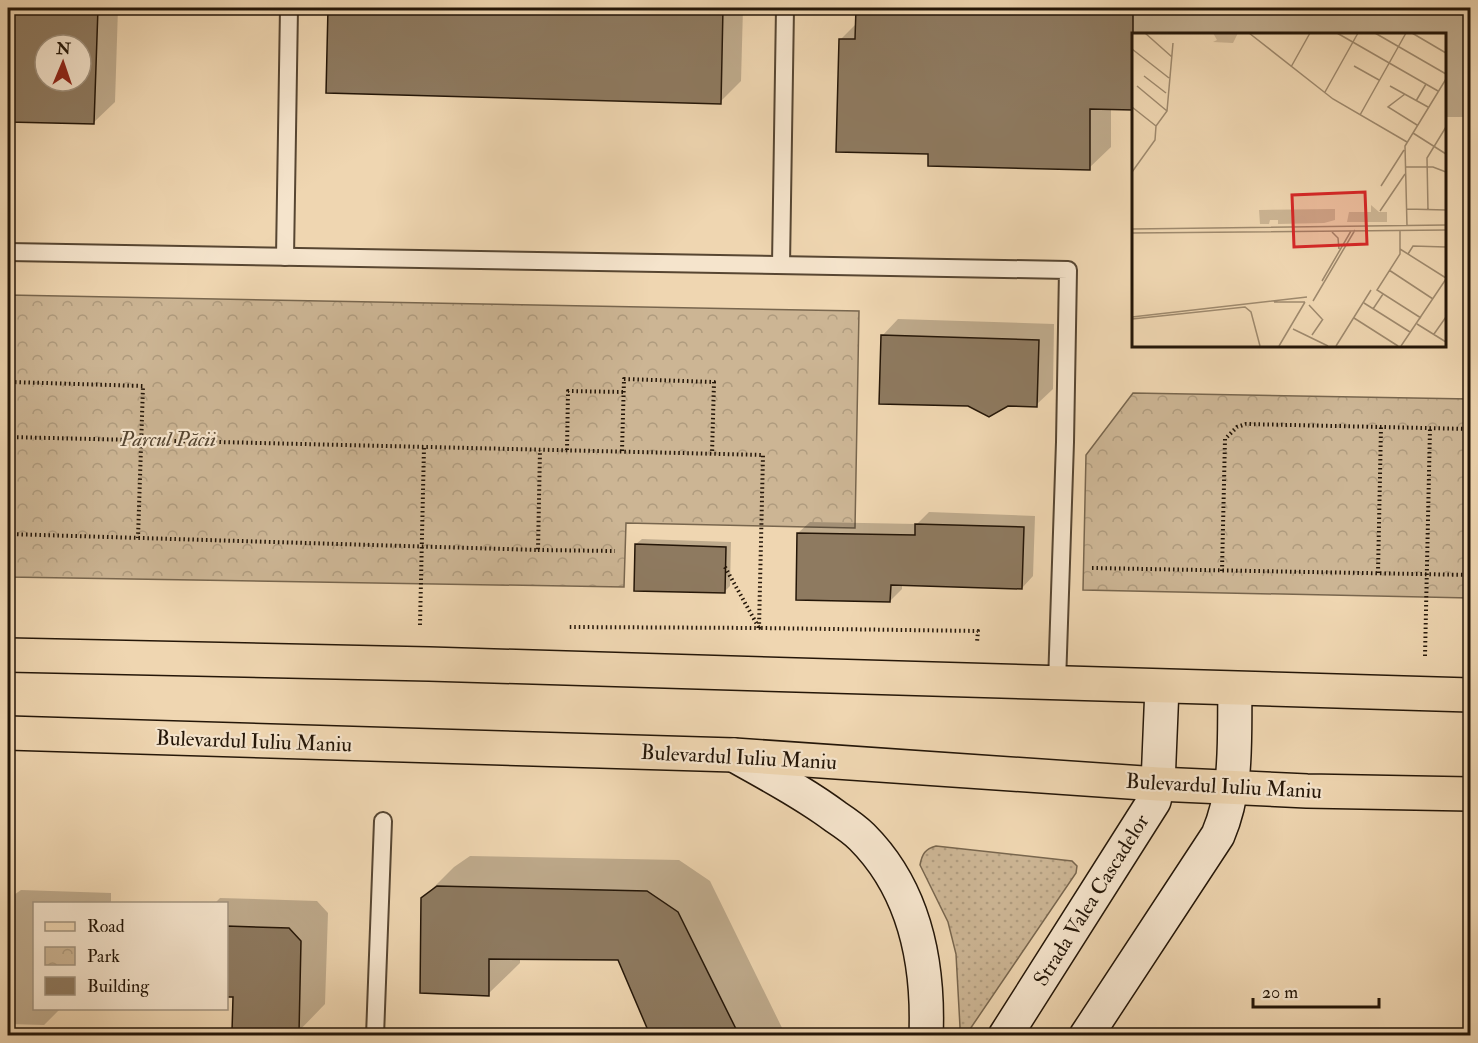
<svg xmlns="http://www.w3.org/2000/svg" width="1478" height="1043" viewBox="0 0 1478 1043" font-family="'IM FELL Double Pica',serif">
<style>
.park{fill:url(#park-crowns);stroke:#78664e;stroke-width:1.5}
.garden{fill:url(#garden-dots);stroke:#78664e;stroke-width:1.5}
.shadow{fill:#0003;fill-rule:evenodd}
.building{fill:#8e7a60;stroke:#241608;stroke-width:1.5;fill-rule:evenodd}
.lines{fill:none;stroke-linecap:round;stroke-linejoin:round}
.lane-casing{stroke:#574632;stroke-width:20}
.secondary-casing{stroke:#241608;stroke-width:36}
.primary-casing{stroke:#241608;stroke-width:36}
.path{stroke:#241608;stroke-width:4;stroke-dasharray:1.5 3;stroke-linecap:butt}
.lane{stroke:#f5e4cc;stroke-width:16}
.secondary{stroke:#f5e4cc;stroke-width:33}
.primary{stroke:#efd6b1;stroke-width:33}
.labels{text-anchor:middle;stroke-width:4.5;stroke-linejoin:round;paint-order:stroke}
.park-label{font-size:21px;font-style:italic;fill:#564632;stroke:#f5e4cc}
.street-label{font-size:21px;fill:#241608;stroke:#f5e4cc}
.inset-road{fill:none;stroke:#9e896d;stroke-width:1.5}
.view{fill:#d62828;fill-opacity:0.15;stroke:#d62828;stroke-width:3}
.inset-edge{fill:none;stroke:#241608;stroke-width:3}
</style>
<defs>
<pattern id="park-crowns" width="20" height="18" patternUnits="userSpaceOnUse" patternTransform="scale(1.5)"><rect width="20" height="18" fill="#ccb594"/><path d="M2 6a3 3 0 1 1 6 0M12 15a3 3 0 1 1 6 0" fill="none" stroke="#af9b7e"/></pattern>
<pattern id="garden-dots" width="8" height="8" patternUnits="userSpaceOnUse" patternTransform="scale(1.5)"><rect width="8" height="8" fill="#ccb594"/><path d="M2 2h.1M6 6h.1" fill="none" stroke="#af9b7e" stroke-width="1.8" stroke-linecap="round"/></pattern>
</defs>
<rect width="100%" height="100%" fill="#efd6b1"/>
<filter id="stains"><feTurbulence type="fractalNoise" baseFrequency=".00333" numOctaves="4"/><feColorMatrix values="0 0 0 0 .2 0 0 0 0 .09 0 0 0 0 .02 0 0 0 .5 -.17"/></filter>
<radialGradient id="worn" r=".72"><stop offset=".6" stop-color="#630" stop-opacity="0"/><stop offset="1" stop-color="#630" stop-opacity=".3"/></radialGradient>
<!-- park -->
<g class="park">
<polygon points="8,295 859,311 855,528 626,523 624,587 8,577"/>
<polygon points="1133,393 1470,399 1470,598 1083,590 1086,455"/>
</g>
<!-- garden -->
<path class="garden" d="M936,846L1072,861L1077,866L1076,873L966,1035H959L960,1027L956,954L948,922L920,865C922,854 925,849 936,846Z"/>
<!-- shadow -->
<g class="shadow">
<path d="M8,8H118L115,102L93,123L8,120ZM45,45H81V81H45Z"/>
<polygon points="330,8 743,8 741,81 720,102 327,91"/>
<polygon points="857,8 1470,8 1470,117 1444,117 1444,34 1133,34 1133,109 1111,108 1111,147 1089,168 930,153 840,40 857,23"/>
<polygon points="898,319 1054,324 1053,389 1036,405 882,336"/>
<polygon points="929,512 1035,516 1033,576 1022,588 902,584 902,589 890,601 798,533 810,522 917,524"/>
<polygon points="642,539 731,542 730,586 724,592 636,544"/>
<polygon points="470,856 679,860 710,881 786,1036 651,1036 619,959 520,958 520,963 488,994 422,899 454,867"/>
<polygon points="21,890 111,893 111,904 34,904 34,1008 61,1008 44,1025 8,1024 8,899"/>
<polygon points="220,898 317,901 328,913 325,1004 298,1032 234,996 226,996 226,904 214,904"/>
</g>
<!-- building -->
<g class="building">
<path d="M8,8H98L94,124L8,122ZM45,45H81V81H45Z"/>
<polygon points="328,8 723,8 721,104 326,93"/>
<polygon points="856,8 1068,8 1068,11 1133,13 1133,110 1090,109 1090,170 928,166 928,154 836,152 839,39 855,39"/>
<polygon points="881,335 1039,340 1037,407 1008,406 989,417 968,406 879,404"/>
<polygon points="915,524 1024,527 1022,589 891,585 890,602 796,600 797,533 915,535"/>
<polygon points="635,544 726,547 725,593 634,591"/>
<polygon points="437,886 647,891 678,912 739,1035 650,1035 618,960 489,959 489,996 420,993 421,898"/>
<polygon points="226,926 289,928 301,941 299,1033 232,1031 233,997 226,997"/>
</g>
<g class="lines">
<!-- lane casing -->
<g class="lane-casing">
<g id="lane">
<polyline points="8,252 1068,270 1065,442 1057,683"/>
<polyline points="285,257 289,8"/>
<polyline points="781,265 785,8"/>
<polyline points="375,1036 383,821"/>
</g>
</g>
<!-- secondary casing -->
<g class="secondary-casing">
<g id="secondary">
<path d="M734,755C769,775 804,793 836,817C845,823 854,829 862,837C915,890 929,962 926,1036"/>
<polyline points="1005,1036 1154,801 1158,784 1162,687"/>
<path d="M1086,1036L1218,835C1238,788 1234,740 1235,689"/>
</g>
</g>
<!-- primary casing -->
<g class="primary-casing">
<g id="primary">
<polyline points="8,655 429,664 1470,695"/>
<polyline points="8,733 734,755 1158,784 1307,791 1470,794"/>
</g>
</g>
<!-- path -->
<g class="path">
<polyline points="8,437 763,455 759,628 569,627"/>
<polyline points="567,450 568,391 624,392"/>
<polyline points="622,451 624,379 714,382 712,454"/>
<polyline points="8,504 11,382 143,386 138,538"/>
<polyline points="8,534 538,550 540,450"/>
<polyline points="538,550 615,551"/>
<polyline points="725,567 759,628 978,631 977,642"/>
<polyline points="1092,568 1470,575"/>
<polyline points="1222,571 1225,439 1237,427 1246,424 1470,429"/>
<polyline points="1378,573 1381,427"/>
<polyline points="420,625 424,447"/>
<polyline points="1425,656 1430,428"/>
</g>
<!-- lane -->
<use href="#lane" class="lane"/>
<!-- secondary -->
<use href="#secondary" class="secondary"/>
<!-- primary -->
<use href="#primary" class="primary"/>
</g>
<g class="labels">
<!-- park labels -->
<g class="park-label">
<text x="168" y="446">Parcul Păcii</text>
</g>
<!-- street labels -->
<g class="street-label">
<text transform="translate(254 741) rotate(2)" y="7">Bulevardul Iuliu Maniu</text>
<text transform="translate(739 757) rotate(3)" y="7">Bulevardul Iuliu Maniu</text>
<text transform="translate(1224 786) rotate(3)" y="7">Bulevardul Iuliu Maniu</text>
<text transform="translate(1091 900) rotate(-58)" y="7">Strada Valea Cascadelor</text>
</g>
</g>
<!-- overview -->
<g transform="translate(1132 33)">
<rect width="314" height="314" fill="#efd6b1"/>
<path d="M81,0H106L101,10L81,9L85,7ZM239,172L247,179H255V189H215L217,179H239ZM203,176V187L192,190L146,191V187H138L137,191H128L127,177Z" fill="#ccb594"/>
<path class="inset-road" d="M13,0L40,24M117,0L201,66L275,109M205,0L306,58M243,0L314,41M280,0L314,20M0,16L37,45M222,33L247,47M159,34L178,0M12,43L34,60M5,53L35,78M258,53L296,74M193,59L226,0M273,61L256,74L285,92M284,68L294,51M0,74L24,93M228,82L274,0M281,100L314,121M273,134H301L314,139M0,139L23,107L24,93L35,78L41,10M249,153L272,117M275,176L314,177M296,177L295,125L314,94M248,178L273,141M275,193L273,113L314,46M0,196L314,192M268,198V221L245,257L289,285M200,199L206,205L207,216M0,200L314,197M268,216L314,245M276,221L281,213L314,214M257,237L301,266M190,248L219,198M181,268L223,197M142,269H173M232,270L278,299M177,272L190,286M241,276L251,261M0,284L175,264M222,285L266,313M0,286L113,274L119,279L128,313M285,291L314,309M161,296L196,313M302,301L314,284M180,302L191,286M147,313L173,269M204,313L239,257M269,313L314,246"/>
<path class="view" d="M233,159L235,211L162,214L160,162Z"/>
<rect width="314" height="314" class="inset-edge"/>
</g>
<!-- margin -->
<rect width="1478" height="1043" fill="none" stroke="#efd6b1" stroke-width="30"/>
<rect x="9" y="9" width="1460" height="1025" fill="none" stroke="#241608" stroke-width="3"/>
<rect x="15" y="15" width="1448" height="1013" fill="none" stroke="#241608" stroke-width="1.5"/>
<!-- legend -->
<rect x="33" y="902" width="195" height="108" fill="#f5e4cc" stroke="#a1927e" stroke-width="1.5"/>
<rect x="45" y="922" width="30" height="9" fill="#efd6b1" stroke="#a1927e" stroke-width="1.5"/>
<text x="87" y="932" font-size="18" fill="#241608">Road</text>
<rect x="45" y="947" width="30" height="18" fill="url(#park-crowns)" stroke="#a1927e" stroke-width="1.5"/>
<text x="87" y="962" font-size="18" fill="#241608">Park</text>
<rect x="45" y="977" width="30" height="18" fill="#8e7a60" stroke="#a1927e" stroke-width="1.5"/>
<text x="87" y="992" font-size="18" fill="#241608">Building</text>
<!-- north arrow -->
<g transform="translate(63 63) rotate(2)"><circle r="28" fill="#f5e4cc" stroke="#a1927e" stroke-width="1.5"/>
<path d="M0-4.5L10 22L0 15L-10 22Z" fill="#8f2418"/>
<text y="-9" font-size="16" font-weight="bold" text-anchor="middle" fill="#241608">N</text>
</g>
<!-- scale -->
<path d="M1253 998v9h126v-9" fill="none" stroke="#241608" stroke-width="3"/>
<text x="1262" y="998" font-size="18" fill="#241608" stroke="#f5e4cc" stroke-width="4.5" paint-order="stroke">20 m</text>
<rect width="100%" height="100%" filter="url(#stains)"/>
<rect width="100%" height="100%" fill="url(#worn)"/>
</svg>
